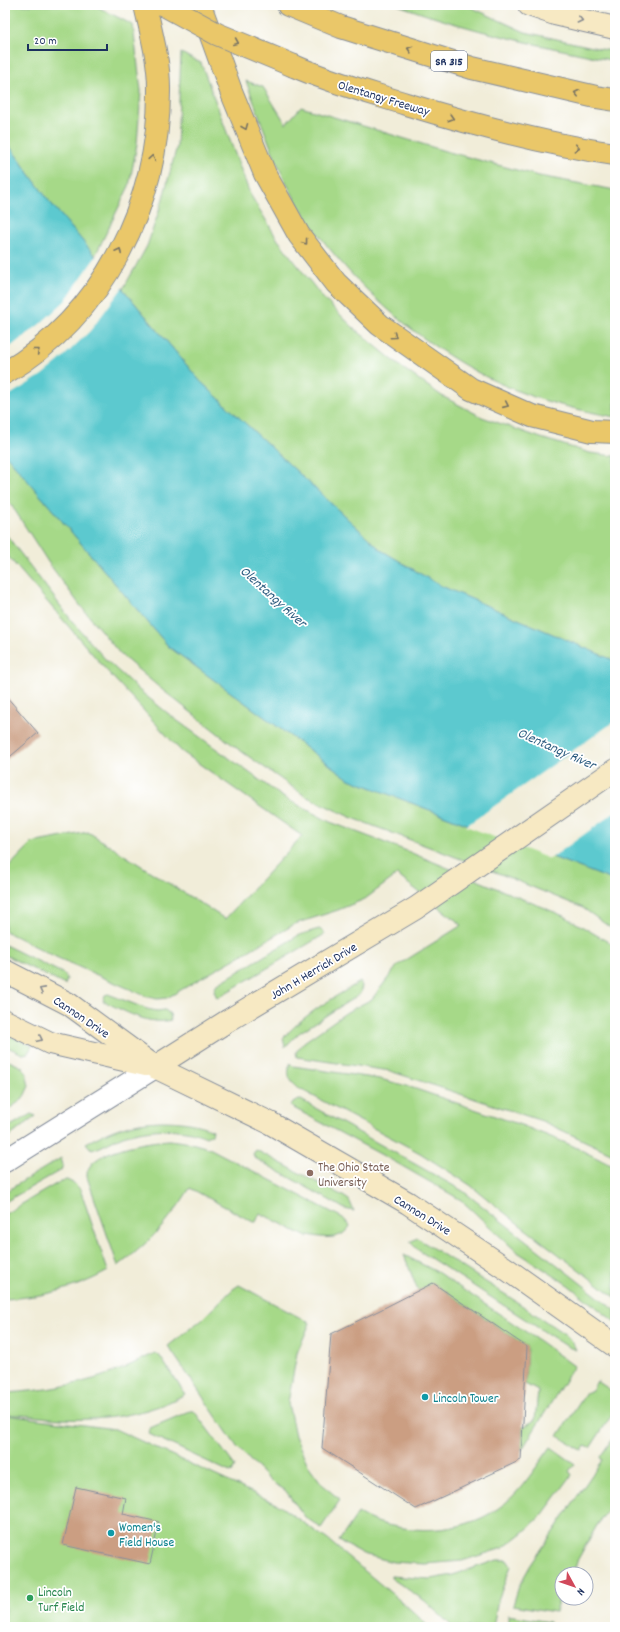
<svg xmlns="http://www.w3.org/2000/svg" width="620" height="1632" viewBox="0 0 620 1632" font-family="Dekko,sans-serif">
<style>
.green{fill:#a6d988;stroke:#608473}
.water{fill:#5cc9cf;stroke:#3c7c96}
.pier{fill:#f1edd9}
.building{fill:#cb9e82}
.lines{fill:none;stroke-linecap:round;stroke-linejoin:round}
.street-casing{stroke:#868e9c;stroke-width:24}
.secondary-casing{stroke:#868e9c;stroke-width:24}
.highway-casing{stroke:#868e9c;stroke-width:24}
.street{stroke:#fff;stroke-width:22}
.secondary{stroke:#f7e9c3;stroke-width:22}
.highway{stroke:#eac769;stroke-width:22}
.highway-bridge-casing{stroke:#868e9c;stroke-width:24;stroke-linecap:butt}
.highway-bridge{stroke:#eac769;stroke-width:22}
.oneway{stroke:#898c90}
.oneway2{stroke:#787363}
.education-dot{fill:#8d6e63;stroke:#fff;stroke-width:1.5}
.culture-dot{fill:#0f9aa8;stroke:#fff;stroke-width:1.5}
.leisure-dot{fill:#2e9e5b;stroke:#fff;stroke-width:1.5}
.labels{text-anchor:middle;stroke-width:3.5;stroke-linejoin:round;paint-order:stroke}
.shield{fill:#fff;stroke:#5f6d8e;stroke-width:1}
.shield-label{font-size:12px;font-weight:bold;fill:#1b2f5e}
.street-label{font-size:13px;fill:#1b2f5e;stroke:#fff}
.education-label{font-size:13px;fill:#785e54;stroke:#fff;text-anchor:start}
.culture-label{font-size:13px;fill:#0d838f;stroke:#fff;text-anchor:start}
.leisure-label{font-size:13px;fill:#27864d;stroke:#fff;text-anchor:start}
.water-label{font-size:14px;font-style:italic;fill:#2e5d80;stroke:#fff}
</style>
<rect width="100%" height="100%" fill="#fff"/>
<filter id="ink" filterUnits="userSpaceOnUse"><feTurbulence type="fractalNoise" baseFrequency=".025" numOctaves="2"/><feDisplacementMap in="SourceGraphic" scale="8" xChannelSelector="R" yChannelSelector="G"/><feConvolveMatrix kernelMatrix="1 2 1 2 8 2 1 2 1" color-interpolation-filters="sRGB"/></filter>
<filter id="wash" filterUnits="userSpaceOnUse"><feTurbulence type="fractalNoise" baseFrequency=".012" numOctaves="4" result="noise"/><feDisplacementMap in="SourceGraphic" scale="16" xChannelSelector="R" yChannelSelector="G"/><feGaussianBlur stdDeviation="0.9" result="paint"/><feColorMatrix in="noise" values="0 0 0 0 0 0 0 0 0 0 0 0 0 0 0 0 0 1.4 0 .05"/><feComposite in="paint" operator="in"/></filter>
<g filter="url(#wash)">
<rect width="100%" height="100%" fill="#f1edd9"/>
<!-- green -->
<g class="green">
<polygon points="5,5 94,5 133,25 141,91 137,144 129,186 95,256 49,201 5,140"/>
<path d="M398,5H466L525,32L615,52V61C542,46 468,31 398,5Z"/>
<polygon points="181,53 201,63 250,194 278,240 323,298 355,329 401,367 442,396 482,417 541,438 590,453 615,456 615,661 439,585 381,550 200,381 123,289 147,246 162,202 177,146"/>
<path d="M246,81L263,87L286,124L301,107L445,151L539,176L615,190V417C578,410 542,402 508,387C420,350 324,263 283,176C269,146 258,112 246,81Z"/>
<polygon points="5,454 169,647 349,779 615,881 615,931 583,908 503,875 350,817 305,796 238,749 160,688 121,655 79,604 48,562 5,495"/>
<polygon points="5,533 72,621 106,660 140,691 175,719 283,797 330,822 407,851 566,917 615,946 615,1155 542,1121 390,1071 297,1057 296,1052 304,1042 347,1012 372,999 398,965 462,925 397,875 365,899 338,910 295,924 167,998 157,999 148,997 58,958 5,931 5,871 32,843 88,832 225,919 302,836 181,751 108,672 5,553"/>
<polygon points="319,929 323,931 325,934 217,998 214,991 216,985 299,935"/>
<polygon points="5,945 64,974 67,979 65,985 5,955"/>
<path d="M360,982L362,986L360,994L299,1033L285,1047L283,1038C307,1012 330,1000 360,982Z"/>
<path d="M108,994L147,1009L157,1011L165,1010L170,1014L171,1020C148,1026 123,1010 103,1001L105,995Z"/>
<polygon points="5,1033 32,1046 28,1053 23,1054 5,1046"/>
<polygon points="5,1059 22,1067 26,1073 29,1086 23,1099 5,1112"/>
<path d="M290,1063L293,1066L380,1079L407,1086L521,1125L571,1145L615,1167V1297L516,1222L470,1185L420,1153L298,1088C288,1079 287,1075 290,1063Z"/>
<polygon points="301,1100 463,1191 615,1310 615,1322 568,1285 516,1251 461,1200 395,1162 290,1106 294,1101"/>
<polygon points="31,1114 36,1116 5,1140 5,1129"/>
<path d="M161,1121C179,1121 196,1123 213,1130L212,1134L206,1137C181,1126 149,1128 123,1136C113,1140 103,1147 92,1150L86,1143C113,1129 130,1122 161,1121Z"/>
<path d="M170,1140L191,1143L209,1148L343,1218L350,1226C341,1241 324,1238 308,1235L307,1237L260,1213L256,1222H253L190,1188C168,1223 151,1241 118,1266L87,1177C84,1150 151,1141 170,1140Z"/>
<polygon points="256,1150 343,1196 349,1200 354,1211 345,1209 255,1158 253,1154"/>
<polygon points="61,1158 63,1165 61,1170 5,1202 5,1192"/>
<path d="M67,1180L75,1184L80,1189L108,1271C76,1289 42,1297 5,1299V1214L61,1181Z"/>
<polygon points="417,1238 514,1300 566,1335 573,1343 576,1350 568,1347 418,1250 410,1242"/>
<polygon points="404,1255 437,1272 541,1342 574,1366 521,1451 523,1427 535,1420 538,1391 525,1384 527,1347 433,1283 418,1291"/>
<polygon points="239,1285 310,1323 297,1353 288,1403 295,1436 308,1465 322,1484 340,1500 321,1528 305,1517 285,1490 270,1481 237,1447 168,1346 201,1320 233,1289"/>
<path d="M155,1353L159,1355L185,1394C149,1415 102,1421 61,1419C43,1418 24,1414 6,1415L115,1429L277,1504L328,1540L410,1609L429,1627H5V1393C44,1391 86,1384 122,1369C133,1364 144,1358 155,1353Z"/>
<polygon points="597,1381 615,1393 615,1410 590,1448 585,1446 582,1451 558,1436 586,1393 592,1390"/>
<polygon points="190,1411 194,1411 235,1466 232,1473 149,1434 150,1428"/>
<polygon points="615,1435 615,1499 596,1527 577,1561 573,1574 562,1574 562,1586 555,1612 513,1605 519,1586 530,1566 602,1460 600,1457"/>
<path d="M551,1447L575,1464L569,1471L572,1475L543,1514L524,1532L503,1548L462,1561L425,1564L393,1562L363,1554L339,1541L358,1513C365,1517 373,1521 380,1523C425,1536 477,1531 512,1497C527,1482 538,1464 551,1447Z"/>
<polygon points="497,1560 507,1560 511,1566 498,1600 493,1627 453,1627 425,1601 391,1578 391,1576 430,1579 453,1575"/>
<polygon points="508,1615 549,1622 551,1627 508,1627"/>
</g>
<!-- water -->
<polygon class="water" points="5,140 49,201 200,381 381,550 439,585 615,661 615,881 349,779 169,647 5,454"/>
<!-- pier -->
<g class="pier">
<polygon points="97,255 123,287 90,331 59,361 42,375 5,398 5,351 40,324 65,301"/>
<polygon points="615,721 615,812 550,859 466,826"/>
</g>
<g id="blocks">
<!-- building -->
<g class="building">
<polygon points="5,695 38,733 5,761"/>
<polygon points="433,1283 527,1347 521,1460 416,1509 322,1448 331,1334 380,1310"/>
<polygon points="76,1487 126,1498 123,1514 159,1522 150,1564 63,1545"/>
</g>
</g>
</g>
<g filter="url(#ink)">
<use href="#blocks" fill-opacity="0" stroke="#868e9c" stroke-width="1"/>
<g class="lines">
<!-- street casing -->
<g class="street-casing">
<polyline id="street" points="5,1161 155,1067"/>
</g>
<!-- secondary casing -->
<g class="secondary-casing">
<g id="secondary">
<polyline points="529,5 555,14 615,28"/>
<polyline points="5,971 69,1004 155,1067 270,1123 408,1203 508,1270 615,1346"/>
<polyline points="5,1021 50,1043 146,1065"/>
<polyline points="155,1067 229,1020 416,908 615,770"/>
</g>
</g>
<!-- highway casing -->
<g class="highway-casing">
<g id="highway">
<polyline points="200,5 231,91 265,174 299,235 336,283 380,325 471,389 532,416 592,431 615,432"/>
<polyline points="288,5 341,27 472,68 596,97 615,100"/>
<path d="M294,66C330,82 368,92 406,104C474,125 544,144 615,154"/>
<path d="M5,373C104,315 160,202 159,88C159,60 151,32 145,5"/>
</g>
</g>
<!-- street -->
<use href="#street" class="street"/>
<!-- secondary -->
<use href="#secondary" class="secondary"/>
<!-- highway -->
<use href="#highway" class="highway"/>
<!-- highway-bridge casing -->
<g class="highway-bridge-casing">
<polyline id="highway-bridge" points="164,5 217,34 294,66"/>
</g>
<!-- highway-bridge -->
<use href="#highway-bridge" class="highway-bridge"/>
</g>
<!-- one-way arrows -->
<defs><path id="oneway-chevron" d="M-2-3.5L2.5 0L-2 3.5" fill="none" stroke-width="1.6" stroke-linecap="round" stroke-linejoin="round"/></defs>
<g class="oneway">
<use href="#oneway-chevron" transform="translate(580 20) rotate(13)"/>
<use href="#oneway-chevron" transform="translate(42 990) rotate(-152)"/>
<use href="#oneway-chevron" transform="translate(40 1039) rotate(25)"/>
</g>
<g class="oneway2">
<use href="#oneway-chevron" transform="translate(236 42) rotate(23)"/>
<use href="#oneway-chevron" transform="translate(410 49) rotate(-163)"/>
<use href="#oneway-chevron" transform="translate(577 93) rotate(-167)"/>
<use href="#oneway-chevron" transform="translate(451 118) rotate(17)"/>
<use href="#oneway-chevron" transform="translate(245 127) rotate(68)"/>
<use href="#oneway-chevron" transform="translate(577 148) rotate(12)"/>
<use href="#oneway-chevron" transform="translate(152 158) rotate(-81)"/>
<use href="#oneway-chevron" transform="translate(305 242) rotate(53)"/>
<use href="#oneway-chevron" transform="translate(119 251) rotate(-63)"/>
<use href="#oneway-chevron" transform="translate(394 336) rotate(35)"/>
<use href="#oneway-chevron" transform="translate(37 351) rotate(-38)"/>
<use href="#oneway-chevron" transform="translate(506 405) rotate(24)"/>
</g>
</g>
<!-- markers -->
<circle class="education-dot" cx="310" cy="1173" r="4"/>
<g class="culture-dot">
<circle cx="425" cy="1397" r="4"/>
<circle cx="111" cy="1533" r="4"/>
</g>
<circle class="leisure-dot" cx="30" cy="1598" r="4"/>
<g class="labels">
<!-- shield labels -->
<rect class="shield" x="431" y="51" width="36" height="20" rx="3"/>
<g class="shield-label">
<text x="449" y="65">SR 315</text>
</g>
<!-- street labels -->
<g class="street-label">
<text transform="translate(384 97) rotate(17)" y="5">Olentangy Freeway</text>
<text transform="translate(313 970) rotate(-31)" y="5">John H Herrick Drive</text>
<text transform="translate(82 1016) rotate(34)" y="5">Cannon Drive</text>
<text transform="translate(423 1214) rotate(32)" y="5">Cannon Drive</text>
</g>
<!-- education labels -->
<g class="education-label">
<text x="318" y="1171">The Ohio State<tspan x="318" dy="15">University</tspan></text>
</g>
<!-- culture labels -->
<g class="culture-label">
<text x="433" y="1402">Lincoln Tower</text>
<text x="119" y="1531">Women's<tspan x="119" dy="15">Field House</tspan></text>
</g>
<!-- leisure labels -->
<g class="leisure-label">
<text x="38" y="1596">Lincoln<tspan x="38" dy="15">Turf Field</tspan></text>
</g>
<!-- water labels -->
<g class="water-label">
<text transform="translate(274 596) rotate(42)" y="5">Olentangy River</text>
<text transform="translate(557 748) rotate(24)" y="5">Olentangy River</text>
</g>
</g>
<!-- margin -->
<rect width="620" height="1632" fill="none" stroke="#fff" stroke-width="20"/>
<!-- north arrow -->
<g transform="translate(574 1586) rotate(130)"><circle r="19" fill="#ffffff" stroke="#a4acbf"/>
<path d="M0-3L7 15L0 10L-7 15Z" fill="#d1495b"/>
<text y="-6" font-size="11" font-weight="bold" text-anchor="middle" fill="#1b2f5e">N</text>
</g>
<!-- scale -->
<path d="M28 44v6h79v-6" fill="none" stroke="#1b2f5e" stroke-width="2"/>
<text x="34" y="44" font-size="12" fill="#1b2f5e" stroke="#ffffff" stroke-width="3" paint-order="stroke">20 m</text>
</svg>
